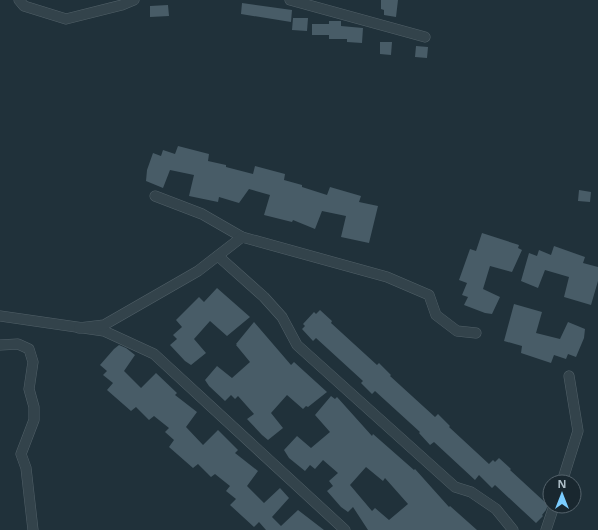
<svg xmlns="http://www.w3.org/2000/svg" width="598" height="530" viewBox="0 0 598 530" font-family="'Open Sans',sans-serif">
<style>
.building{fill:#485c67;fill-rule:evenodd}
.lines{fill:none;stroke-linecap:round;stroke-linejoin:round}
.minor-casing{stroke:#516068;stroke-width:11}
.minor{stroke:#33434b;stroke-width:10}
</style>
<rect width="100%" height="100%" fill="#20313a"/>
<!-- building -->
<g class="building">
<polygon points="381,0 398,0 396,17 384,15 384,10 381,9"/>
<polygon points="242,3 292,10 291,22 241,14"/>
<polygon points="168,5 169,16 150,17 150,6"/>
<polygon points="293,18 308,18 307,31 292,30"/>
<polygon points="329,21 341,21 341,26 363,28 362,43 347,42 347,39 329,39 329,35 312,35 312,24 329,24"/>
<polygon points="380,42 392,42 391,55 380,54"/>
<polygon points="416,46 428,47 427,58 415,57"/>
<polygon points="178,146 209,154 208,161 226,165 226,167 253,174 255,166 285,174 284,180 302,185 302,187 327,195 330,187 361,196 359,202 378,206 369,243 341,237 346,216 322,211 315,229 293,220 292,222 264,215 270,195 249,189 239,203 219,197 218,202 189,196 194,175 170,170 163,188 146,181 147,170 153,153 161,156 163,150 175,154"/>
<polygon points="579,190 591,192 590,202 578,201"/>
<polygon points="482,233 519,245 518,248 522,250 512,272 490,266 483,289 500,297 492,314 485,313 464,305 468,297 462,295 467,283 459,280 470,249 476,251"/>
<polygon points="554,246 585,257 583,263 598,267 598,281 591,305 564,297 569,277 545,270 538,288 521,281 529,253 537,256 539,250 551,255"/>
<polygon points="217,288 250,317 227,336 210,321 194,339 206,353 191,365 185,361 170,345 177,339 173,335 182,327 176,320 199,297 204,302"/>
<polygon points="514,304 542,312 536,333 560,339 568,322 585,329 584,338 576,357 568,354 566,359 554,355 551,363 521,353 522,346 504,341"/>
<polygon points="320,310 332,321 331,323 377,365 379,363 391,375 390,376 435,417 438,414 450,426 449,427 489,464 493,460 495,462 499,458 511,469 510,470 535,493 548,505 546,510 542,515 543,516 536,523 495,485 492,488 479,475 475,480 434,442 430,445 419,433 420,432 375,391 372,394 361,383 363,381 316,338 313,341 302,329 305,326 303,324 314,312 316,314"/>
<polygon points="254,322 291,365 294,362 327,392 308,407 306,406 303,409 287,395 271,413 283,428 268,440 262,435 247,419 254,414 238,396 235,399 231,395 225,401 209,386 205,380 217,366 232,378 250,362 236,345 237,344 236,344"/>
<polygon points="119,345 126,348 135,355 124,371 141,388 156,373 177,393 175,395 197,412 186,427 203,445 218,430 238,450 235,453 258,471 247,486 264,503 280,488 289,498 272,517 281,526 298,510 324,530 266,530 259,522 254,527 230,505 236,499 226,491 230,486 215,474 211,477 198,464 193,468 169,447 174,440 165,432 169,428 154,416 149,420 136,407 131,411 107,390 113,383 103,375 107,371 100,365 114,349"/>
<path d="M331,396L335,399L337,397L372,436L373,434L414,470L415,469L449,507L450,506L477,530H368L353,507L348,512L341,507L327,491L333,486L329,481L338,473L323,460L315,469L310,465L305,471L289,458L284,450L297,436L311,448L330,432L315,415ZM366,467L383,481L385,478L408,504L389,520L375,508L372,511L350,485Z"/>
</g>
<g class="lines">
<!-- minor casing -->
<g class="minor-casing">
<g id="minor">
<polyline points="19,0 24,6 66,19 122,5 134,0"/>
<polyline points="290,0 425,37"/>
<polyline points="155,196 202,214 242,237"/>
<polyline points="218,256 264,297 282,317 297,345 455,487 471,492 496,509 513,530"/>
<polyline points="0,316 104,331 154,354 345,530"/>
<polyline points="79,328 104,325 198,271 242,237 387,277 429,295 436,315 457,331 476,333"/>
<polyline points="0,345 18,344 29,349 33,362 29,389 34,407 34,420 21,454 26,468 33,530"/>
<polyline points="562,482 578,431 569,376"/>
<polyline points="546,530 554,506"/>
</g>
</g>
<!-- minor -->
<use href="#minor" class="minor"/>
</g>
<!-- north arrow -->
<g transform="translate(562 494)"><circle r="19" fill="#19272f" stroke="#55636c"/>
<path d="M0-3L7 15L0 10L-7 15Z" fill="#7bcdff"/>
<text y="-6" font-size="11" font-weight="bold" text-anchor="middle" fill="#aebec7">N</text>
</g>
</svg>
